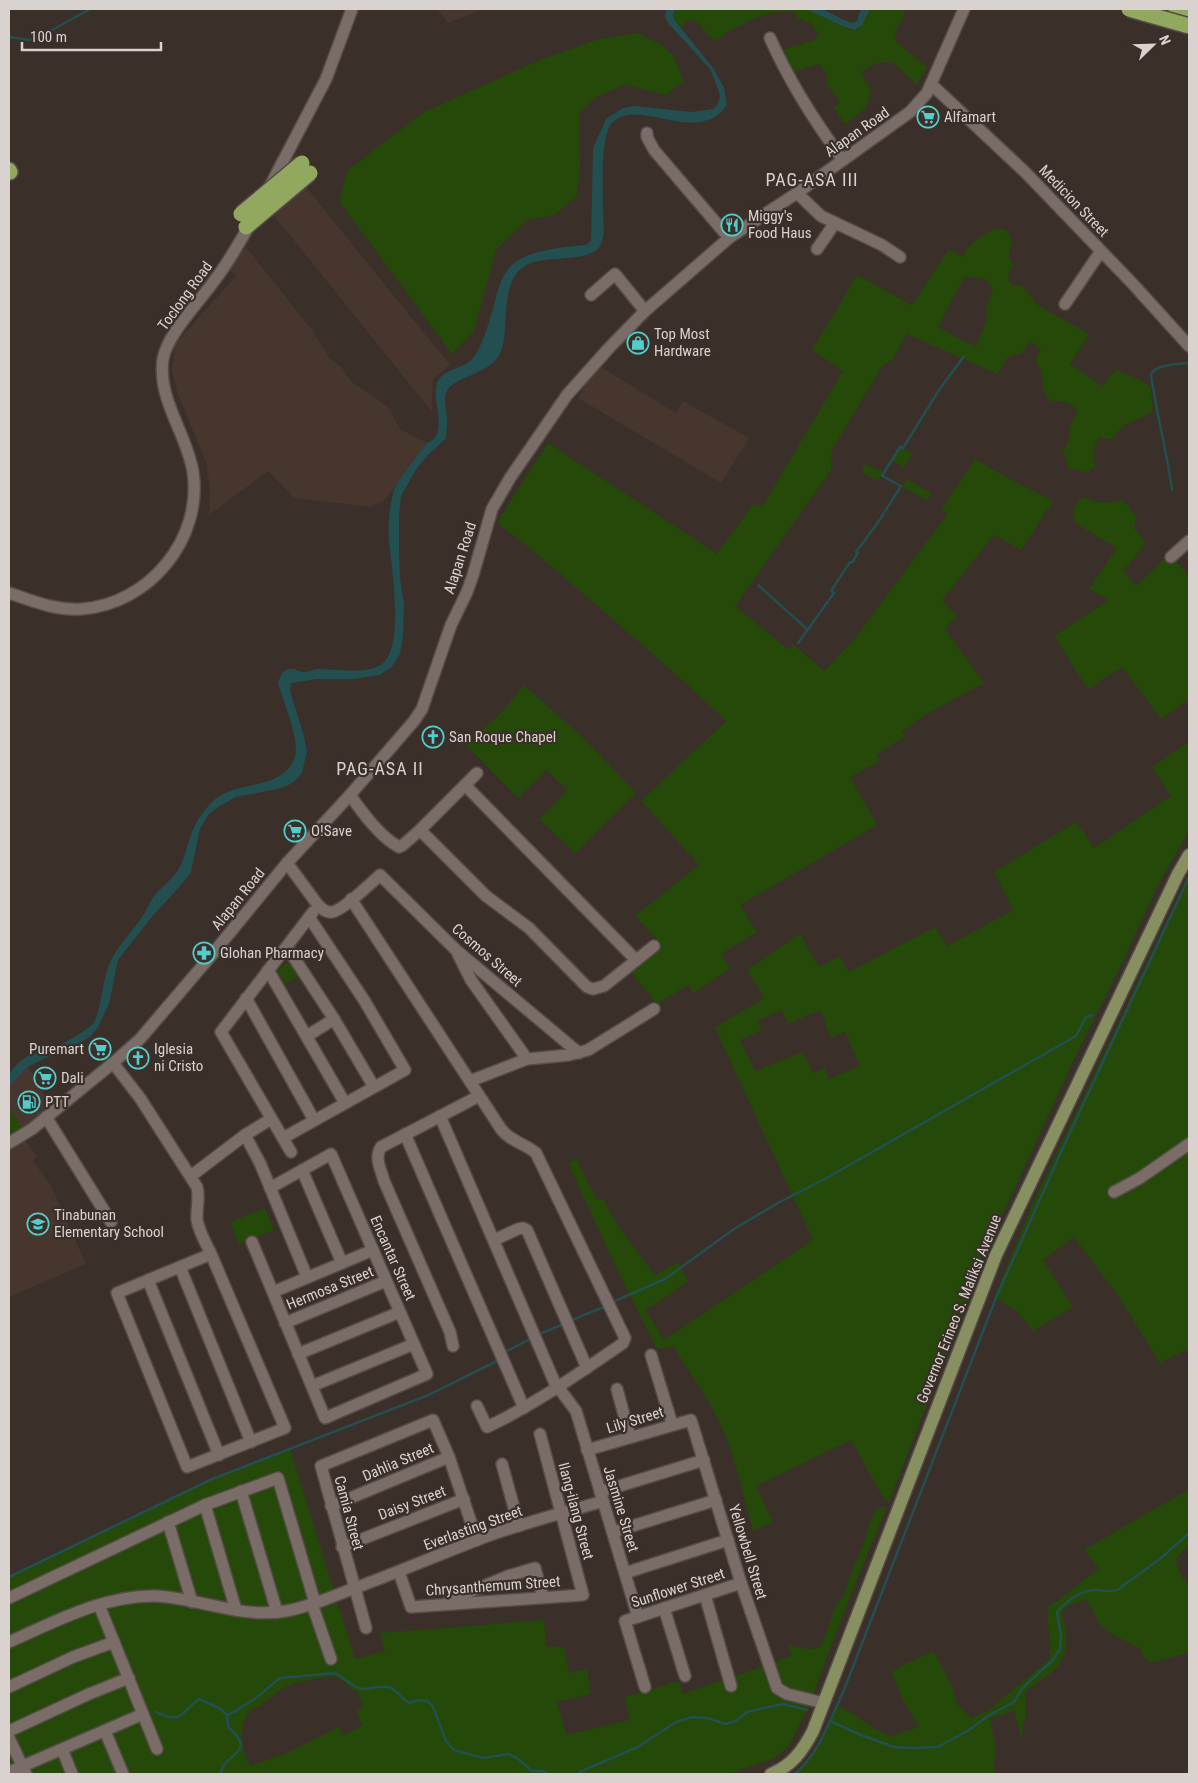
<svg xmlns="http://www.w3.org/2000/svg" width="1198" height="1783" viewBox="0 0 1198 1783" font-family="'Roboto Condensed',sans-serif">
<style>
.built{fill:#47362d}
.green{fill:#244909;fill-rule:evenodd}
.water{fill:#234f50}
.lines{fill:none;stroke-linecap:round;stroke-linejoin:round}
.stream{stroke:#234f50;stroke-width:2.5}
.minor-casing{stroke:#554b47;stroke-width:14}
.major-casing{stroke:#554b47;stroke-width:15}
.highway-casing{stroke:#554b47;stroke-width:18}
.minor{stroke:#7a6d67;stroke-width:11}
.major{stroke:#889062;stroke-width:12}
.highway{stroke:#91a85e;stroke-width:15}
.highway-bridge-casing{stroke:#554b47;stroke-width:18;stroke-linecap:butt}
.highway-bridge{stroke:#91a85e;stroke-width:15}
.labels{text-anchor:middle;stroke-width:4.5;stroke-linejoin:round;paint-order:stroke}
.poi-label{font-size:15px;fill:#d9d2ce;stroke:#3a2f29;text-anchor:start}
.street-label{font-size:15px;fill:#d9d2ce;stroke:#3a2f29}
.quarter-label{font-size:18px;letter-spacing:1px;fill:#d9d2ce;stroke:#3a2f29}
</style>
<rect width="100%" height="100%" fill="#3a2f29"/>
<!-- built -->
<g class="built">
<polygon points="437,9 483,9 448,23"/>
<polygon points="305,186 450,365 433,379 432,412 272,213"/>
<polygon points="246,247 312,330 329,357 342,368 352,382 388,407 400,429 427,443 393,490 382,502 370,507 294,498 268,471 209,515 210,489 207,465 177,392 172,370 175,344 236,276 228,269"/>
<polygon points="601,367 676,413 683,401 749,438 721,483 578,398 588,380"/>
<polygon points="28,1067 53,1110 23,1131 9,1107 9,1086"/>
<polygon points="24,1138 37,1157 33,1161 50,1184 86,1264 9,1297 9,1146"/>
</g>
<!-- green -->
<g class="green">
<path d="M675,9H806L842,26L851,30L859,29L870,9H905L902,20L895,30L896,42L927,67L917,85L893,62C880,62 870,64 861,74L871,90L867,107L845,124L834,108L840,102L827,85C829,76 825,70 819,64L793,72L781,50L813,41L818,33L809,22L799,19L792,11C768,13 762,14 741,25C732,30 724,32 718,40C707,39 706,30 699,24C697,22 694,21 691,19L685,22L681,29C675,22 672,17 675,9Z"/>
<path d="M638,33C667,48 673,47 683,81L666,95L625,84L595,98L579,113L580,165L577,195L555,215L527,220L496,250L474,331L452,354L339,201L348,170L424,112L540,60L599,39Z"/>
<path d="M996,228L1006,230L1012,241L1009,256L1013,266L1008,275L1011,285L1022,286L1039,306L1089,334L1070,364L1102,386L1116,369C1128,376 1141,378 1151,387L1153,412L1123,426L1111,440L1099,437C1093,448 1093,456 1095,467L1087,472L1069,469L1063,451L1069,440L1070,427L1078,411C1074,407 1068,401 1062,401C1057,400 1054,403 1050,400C1040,392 1044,381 1041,370C1040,367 1037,363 1035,360L1041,349L1029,341L1023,352L1008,357L997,374L907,334L892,360L882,366L832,450L831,470L735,606L789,650L793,644L824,671L856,637L948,513L941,510L975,459L1017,483L1053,501L1021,550L994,535L942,600L957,616L945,629L984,683L930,712L902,731L905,736L877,755L880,761L850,777L877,825L740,905L757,932L721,954L730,969L693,993L688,985L657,1004L631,972L663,946L635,916L699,865L641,801L726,721C688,684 648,650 609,616C572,584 536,552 497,523L516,492L548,443L717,554L754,503L762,507L843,371L812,350L857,275L912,305L949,249L962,257C971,241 981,237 996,228ZM965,276L985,279L993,289L987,304L986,322L976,346L959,339L938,327Z"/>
<polygon points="899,447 913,453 904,467 891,460"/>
<polygon points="864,464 884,472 878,480 862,473"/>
<polygon points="907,479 932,494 927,500 902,487"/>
<path d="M1083,497C1097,504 1108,504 1123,500L1136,517L1134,528L1146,543L1123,571L1136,586L1170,554L1189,576V699L1161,719L1122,667L1088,689L1054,636L1109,600L1089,589L1117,548L1075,523C1072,510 1073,505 1083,497Z"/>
<polygon points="524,685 581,736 636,793 575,853 539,819 567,791 547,770 518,798 466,745 504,710"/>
<path d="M1189,742V830L1157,887L1122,963L1075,1057L988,1246L889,1502L882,1496L851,1440L756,1486L773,1522L753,1531C744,1499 736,1459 722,1428C709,1399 690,1373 673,1346L657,1349L622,1280L568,1163L576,1159L597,1200L602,1198L618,1226L655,1275L678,1262L688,1281L666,1297L645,1310L664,1340L813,1240L715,1028L764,998L747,970L801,933L803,940L819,967L840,956L849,972L935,927L947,946L1013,910L994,872L1076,822L1094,848L1171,796L1152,767ZM781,1010L788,1024L820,1010L831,1038L845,1032L860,1066L829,1079L825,1068L813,1073L803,1052L755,1071L740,1040L762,1030L758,1021Z"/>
<polygon points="1189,874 1189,1348 1160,1363 1118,1296 1074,1237 1043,1260 1073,1307 1033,1331 1018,1312 994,1297 1033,1203"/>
<polygon points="290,961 299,975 285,984 277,970"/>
<polygon points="9,1107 23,1131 12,1132 9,1134"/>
<polygon points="265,1208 274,1230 239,1244 230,1222"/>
<path d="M290,1449L355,1659L385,1651L380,1633L544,1620L546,1646L564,1647L569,1673L587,1669L591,1694L557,1702L566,1735L629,1720L625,1697L679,1681L683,1694L792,1656L788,1645C801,1648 810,1652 822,1645L836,1604L843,1597L852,1571L861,1551L869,1525L876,1509L880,1507H887L849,1599L807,1710L788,1747L773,1759L729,1774H9V1577L192,1488ZM332,1676L343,1681L359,1695L363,1707L356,1711L362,1726L344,1735L338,1727L289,1752L250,1766C243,1753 237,1725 249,1712C254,1708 260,1706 265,1702C271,1698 277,1692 283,1688C298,1681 316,1679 332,1676Z"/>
<path d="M1189,1490V1545L1176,1559L1179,1572L1189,1587V1650L1184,1654L1151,1663L1145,1658L1140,1649L1112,1634L1100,1625L1087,1600C1077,1602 1068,1604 1062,1612C1066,1631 1071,1652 1056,1668C1048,1677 1034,1684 1025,1692L1026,1713L1021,1738L1014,1711L990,1719L996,1748L994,1762L995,1774H795C816,1756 825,1730 836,1705C856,1714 871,1728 891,1737C900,1731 910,1732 919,1726L902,1699L892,1672C896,1668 928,1653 934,1652L953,1688L957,1704L971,1718L988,1711L1049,1659C1054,1641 1044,1624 1049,1605L1059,1600L1099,1568L1084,1550L1147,1513Z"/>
</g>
<!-- water -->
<g class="water">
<path d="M666,9H675L673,16L675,21L714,69L724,88L727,105C697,148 638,95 612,123C600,137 603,190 603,209C603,221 606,235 600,246C589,264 543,254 525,266C499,282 510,328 501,351C493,375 451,376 446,393C443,401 447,411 447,419C448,426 446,432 446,438L427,456L417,468L401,496L399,516V549L400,578L404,604L403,636L400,654L391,668L379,675L356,679H317L291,683L290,691L304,736L307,751L302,773L295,781L287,786L278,789L236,797L218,807L208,815L200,829L191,872L181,885L150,919L118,960L109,1004L98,1027L91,1036L77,1045L43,1059L28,1067L9,1086V1074C14,1068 20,1060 28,1056C33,1054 40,1053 46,1051C58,1046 87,1032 94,1022C102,1007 102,979 111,960C120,943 131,933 142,917C147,910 150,901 155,895C162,887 170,881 176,873C183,863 185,853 189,841C192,829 200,815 209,805C232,778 280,793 294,759C302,741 282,701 278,682C280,678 282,672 286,670C294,666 297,672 304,672C309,672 314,669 319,669C337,669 372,676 385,661C403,640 392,569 389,542C388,526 389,509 393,493C395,483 420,453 427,443C449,435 433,403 436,387C440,367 463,371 473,358C481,348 486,331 490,319C495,304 497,286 506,272C519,250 563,247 586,245L591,241L593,148L606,119L623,108L635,106L691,112L713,109L717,105L720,97L718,89L710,69L668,23L665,18Z"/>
<polygon points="806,9 822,9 851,23 857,21 861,9 870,9 862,25 855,30 842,26"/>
</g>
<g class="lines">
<!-- stream -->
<g class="stream">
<polyline points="9,37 30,40 45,34 90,9"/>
<path d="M1172,490C1167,451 1156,413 1151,374C1157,364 1178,364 1189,363"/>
<polyline points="758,585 807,629"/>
<polyline points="798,643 834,593 831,591 850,562 852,563 858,553 856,552 879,521 901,486 882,476 900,447 903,448 939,390 964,356"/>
<polyline points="615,1301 665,1279 734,1229 778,1203 823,1180 1076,1036 1086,1017 1092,1015"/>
<polyline points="572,1320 606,1306"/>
<polyline points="537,1335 564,1324"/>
<polyline points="503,1353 532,1338"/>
<path d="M9,1577L210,1480L426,1396C452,1384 475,1371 500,1360"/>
<path d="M156,1712C184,1725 180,1712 199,1699L219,1708L227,1715"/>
<path d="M830,1721L861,1735L894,1747L913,1748L938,1747L969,1730L988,1716L1014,1702L1021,1690L1031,1680L1053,1660L1060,1649L1061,1636L1057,1612C1067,1601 1082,1589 1098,1590C1105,1591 1110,1592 1117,1590L1160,1559L1189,1533"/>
<path d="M221,1774C222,1753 260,1754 228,1727L227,1715L236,1711L257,1697L280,1678L335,1673C344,1677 352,1688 363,1689C372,1689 382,1684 391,1688C398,1691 400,1698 409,1703L419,1700L428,1701L433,1707L446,1741L454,1750L483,1758L508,1754L517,1758L532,1771H543L548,1774"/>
<polyline points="577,1774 586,1769 638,1747 676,1722 692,1717 708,1718 725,1724 736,1721 747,1712 768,1707 783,1704 807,1710"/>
<path d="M795,1774C820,1753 830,1719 844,1690L996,1298L1061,1152L1189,877"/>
</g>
<!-- minor casing -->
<g class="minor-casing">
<g id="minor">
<path d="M770,38C789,81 815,122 843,160"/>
<polyline points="931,84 1025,172 1132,283 1189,346"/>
<polyline points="647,133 647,137 654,150 729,238"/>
<polyline points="269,188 326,79 352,9"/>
<polyline points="797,193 821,216 882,245 900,257"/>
<polyline points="817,249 835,223"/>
<polyline points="591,295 615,274 645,311"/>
<polyline points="1065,304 1101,251"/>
<polyline points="1171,557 1189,541"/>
<path d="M9,593C33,601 56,611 82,609C149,604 203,539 193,472C187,434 157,399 163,359C167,334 202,299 217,277C230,260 240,241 251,223"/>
<polyline points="465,785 636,960"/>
<path d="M350,795C362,812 380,837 399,847L403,845L420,830L477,773"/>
<polyline points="420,830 486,896 529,928 587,987 593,989 604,986 654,946"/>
<path d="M287,863L318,905C322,909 326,913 332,912C342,911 371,883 380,875L456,950L579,1053"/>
<path d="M351,899L501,1129C510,1141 524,1143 536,1153L625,1338L623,1343L619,1346C576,1375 534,1405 487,1427L477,1406"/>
<polyline points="287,947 334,1019 374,1087"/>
<polyline points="458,954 471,980 527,1059"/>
<polyline points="268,970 345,1103"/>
<polyline points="246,998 314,1120"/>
<polyline points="307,1036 334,1019"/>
<path d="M113,1063L140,1098L197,1187C200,1198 196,1209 197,1220C199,1232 206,1243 211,1254L285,1428L187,1467L117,1293L211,1254"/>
<polyline points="470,1081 527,1059 569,1055 588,1050 654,1009"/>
<polyline points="440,1116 557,1388"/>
<polyline points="46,1117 111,1222"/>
<polyline points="405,1134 524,1408"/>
<polyline points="245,1135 260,1163 307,1277"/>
<polyline points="283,1138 405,1070 364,1000 309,917"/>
<polyline points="9,1143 32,1129 113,1063 140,1039 210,957 287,863 350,795 414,721 422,709 451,625 467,592 473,575 492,509 510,478 567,395 609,348 645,311 729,238 797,193 910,112 927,93 964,9"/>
<polyline points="291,1152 221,1032 313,912"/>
<polyline points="302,1170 342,1263"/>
<polyline points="191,1176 245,1135 271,1119"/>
<polyline points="1114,1192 1140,1178 1189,1144"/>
<polyline points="494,1240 518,1229 523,1228 527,1230 587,1368"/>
<polyline points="252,1242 325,1418 427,1374 331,1154 270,1188"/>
<polyline points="180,1267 251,1442"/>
<polyline points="148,1280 219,1455"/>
<polyline points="273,1292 373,1250"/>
<polyline points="285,1323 386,1281"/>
<path d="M453,1346L450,1332L384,1181C381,1169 374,1158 381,1147L479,1096"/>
<polyline points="298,1354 400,1312"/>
<polyline points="651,1355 672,1424"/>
<polyline points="312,1386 414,1344"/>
<polyline points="558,1387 576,1411 638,1617"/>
<polyline points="617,1389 630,1437"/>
<polyline points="587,1450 691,1420 741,1583 777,1688 787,1694 824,1703"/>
<polyline points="502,1464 519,1526"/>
<polyline points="241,1491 277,1612"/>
<polyline points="600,1492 704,1460"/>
<polyline points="205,1505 236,1610"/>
<polyline points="331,1506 449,1457"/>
<polyline points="168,1522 192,1602"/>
<polyline points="613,1532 716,1500"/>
<polyline points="342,1547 464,1499"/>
<polyline points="399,1572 411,1607 583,1595 540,1434"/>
<polyline points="625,1573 728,1540"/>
<polyline points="705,1595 731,1686"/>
<polyline points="9,1598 205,1505 278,1478 315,1603"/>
<polyline points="450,1600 508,1576 535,1568 543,1597"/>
<polyline points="312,1604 331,1659"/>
<polyline points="99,1605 157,1749"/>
<polyline points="664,1608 685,1676"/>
<polyline points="366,1628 321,1466 433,1420 449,1457 477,1540"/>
<path d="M9,1642C54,1622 104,1595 155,1596C200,1598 240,1619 286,1611C307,1607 327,1599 347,1591C391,1575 433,1557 477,1540C518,1524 561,1514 603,1501"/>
<polyline points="9,1687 73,1657 114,1642"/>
<polyline points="645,1687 625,1621 741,1583"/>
<polyline points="9,1731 89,1694 129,1678"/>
<polyline points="105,1731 123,1774"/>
<polyline points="9,1738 26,1774"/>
<polyline points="62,1749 72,1774"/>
<polyline points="9,1772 143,1714"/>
</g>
</g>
<!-- major casing -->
<g class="major-casing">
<path id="major" d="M771,1774C792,1766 803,1750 813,1731L996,1255L1178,874L1189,855"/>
</g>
<!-- highway casing -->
<g class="highway-casing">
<g id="highway">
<polyline points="1176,9 1189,12"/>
<polyline points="9,170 10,172"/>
</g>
</g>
<!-- minor -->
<use href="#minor" class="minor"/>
<!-- major -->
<use href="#major" class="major"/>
<!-- highway -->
<use href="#highway" class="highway"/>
<!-- highway-bridge casing -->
<g class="highway-bridge-casing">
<g id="highway-bridge">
<polyline points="1129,9 1189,26"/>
<polyline points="241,214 302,163"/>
<polyline points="246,227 310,173"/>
</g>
</g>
<!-- highway-bridge -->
<use href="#highway-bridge" class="highway-bridge"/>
</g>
<!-- icons -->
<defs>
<g id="supermarket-ring" transform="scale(1.125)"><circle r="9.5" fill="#3a2f29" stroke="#53cdcb" stroke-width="1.5"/><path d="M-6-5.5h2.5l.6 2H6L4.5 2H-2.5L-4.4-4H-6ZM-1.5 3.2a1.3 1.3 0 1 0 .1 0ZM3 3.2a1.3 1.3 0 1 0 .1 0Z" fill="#53cdcb"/></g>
<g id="restaurant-ring" transform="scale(1.125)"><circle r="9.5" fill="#3a2f29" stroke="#53cdcb" stroke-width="1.5"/><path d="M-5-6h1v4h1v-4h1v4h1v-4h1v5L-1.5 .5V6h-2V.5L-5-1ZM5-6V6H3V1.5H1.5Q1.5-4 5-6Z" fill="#53cdcb"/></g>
<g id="shop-ring" transform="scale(1.125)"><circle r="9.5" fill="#3a2f29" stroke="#53cdcb" stroke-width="1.5"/><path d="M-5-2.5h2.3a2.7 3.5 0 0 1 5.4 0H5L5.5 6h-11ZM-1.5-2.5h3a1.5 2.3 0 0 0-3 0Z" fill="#53cdcb"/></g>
<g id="church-ring" transform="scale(1.125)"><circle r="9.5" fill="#3a2f29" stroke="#53cdcb" stroke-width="1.5"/><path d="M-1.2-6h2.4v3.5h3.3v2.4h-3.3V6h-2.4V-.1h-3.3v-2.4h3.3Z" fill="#53cdcb"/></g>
<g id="pharmacy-ring" transform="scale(1.125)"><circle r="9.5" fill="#3a2f29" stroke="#53cdcb" stroke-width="1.5"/><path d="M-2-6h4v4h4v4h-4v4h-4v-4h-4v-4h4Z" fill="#53cdcb"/></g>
<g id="fuel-ring" transform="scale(1.125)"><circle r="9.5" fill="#3a2f29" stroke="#53cdcb" stroke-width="1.5"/><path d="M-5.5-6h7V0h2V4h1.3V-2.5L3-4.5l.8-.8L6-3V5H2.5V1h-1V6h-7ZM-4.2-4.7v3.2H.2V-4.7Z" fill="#53cdcb"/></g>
<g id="school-ring" transform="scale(1.125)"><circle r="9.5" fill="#3a2f29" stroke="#53cdcb" stroke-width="1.5"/><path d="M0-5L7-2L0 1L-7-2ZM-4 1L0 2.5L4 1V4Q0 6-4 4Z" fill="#53cdcb"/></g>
</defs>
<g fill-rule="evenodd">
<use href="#supermarket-ring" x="928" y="117"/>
<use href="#restaurant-ring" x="732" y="225"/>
<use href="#shop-ring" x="638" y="343"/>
<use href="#church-ring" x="433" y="737"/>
<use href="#supermarket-ring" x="295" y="831"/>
<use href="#pharmacy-ring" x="204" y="953"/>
<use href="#supermarket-ring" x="100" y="1049"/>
<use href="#church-ring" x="138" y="1058"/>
<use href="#supermarket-ring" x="45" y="1078"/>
<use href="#fuel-ring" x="29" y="1102"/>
<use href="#school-ring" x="38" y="1224"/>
</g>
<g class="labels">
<!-- poi labels -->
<g class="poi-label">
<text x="944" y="122">Alfamart</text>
<text x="748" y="221">Miggy's<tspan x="748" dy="17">Food Haus</tspan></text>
<text x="654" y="339">Top Most<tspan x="654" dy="17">Hardware</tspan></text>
<text x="449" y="742">San Roque Chapel</text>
<text x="311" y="836">O!Save</text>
<text x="220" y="958">Glohan Pharmacy</text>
<text x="84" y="1054" text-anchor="end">Puremart</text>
<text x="154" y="1054">Iglesia<tspan x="154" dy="17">ni Cristo</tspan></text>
<text x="61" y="1083">Dali</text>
<text x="45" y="1107">PTT</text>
<text x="54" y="1220">Tinabunan<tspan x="54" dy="17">Elementary School</tspan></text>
</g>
<!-- street labels -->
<g class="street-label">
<text transform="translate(857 132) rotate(-35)" y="5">Alapan Road</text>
<text transform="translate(1074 201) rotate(46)" y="5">Medicion Street</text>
<text transform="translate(185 296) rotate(-54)" y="5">Toclong Road</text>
<text transform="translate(460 558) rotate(-72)" y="5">Alapan Road</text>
<text transform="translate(238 899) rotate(-51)" y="5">Alapan Road</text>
<text transform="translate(487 955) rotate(41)" y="5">Cosmos Street</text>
<text transform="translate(393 1258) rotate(66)" y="5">Encantar Street</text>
<text transform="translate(330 1288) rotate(-22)" y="5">Hermosa Street</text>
<text transform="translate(959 1309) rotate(-68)" y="5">Governor Erineo S. Maliksi Avenue</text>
<text transform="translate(635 1420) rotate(-17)" y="5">Lily Street</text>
<text transform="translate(398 1462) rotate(-23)" y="5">Dahlia Street</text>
<text transform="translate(412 1503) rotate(-21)" y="5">Daisy Street</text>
<text transform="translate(621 1509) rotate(73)" y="5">Jasmine Street</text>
<text transform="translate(576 1511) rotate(75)" y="5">Ilang-ilang Street</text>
<text transform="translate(349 1513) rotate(75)" y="5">Camia Street</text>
<text transform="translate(473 1528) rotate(-20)" y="5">Everlasting Street</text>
<text transform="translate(748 1552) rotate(73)" y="5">Yellowbell Street</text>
<text transform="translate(493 1586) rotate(-4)" y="5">Chrysanthemum Street</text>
<text transform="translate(678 1588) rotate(-18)" y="5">Sunflower Street</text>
</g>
<!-- quarter labels -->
<g class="quarter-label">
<text x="812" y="186">PAG-ASA III</text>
<text x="380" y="775">PAG-ASA II</text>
</g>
</g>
<!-- border -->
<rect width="1198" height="1783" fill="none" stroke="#d9d2ce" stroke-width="20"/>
<!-- north arrow -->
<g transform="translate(1153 45) rotate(67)" stroke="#3a2f29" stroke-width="4" paint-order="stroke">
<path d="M0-4L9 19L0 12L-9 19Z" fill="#d9d2ce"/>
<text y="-8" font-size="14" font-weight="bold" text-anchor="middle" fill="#d9d2ce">N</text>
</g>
<!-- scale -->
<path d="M22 42v8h139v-8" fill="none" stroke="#d9d2ce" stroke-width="2.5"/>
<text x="30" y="42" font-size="15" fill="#d9d2ce" stroke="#3a2f29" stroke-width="4" paint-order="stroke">100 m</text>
</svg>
